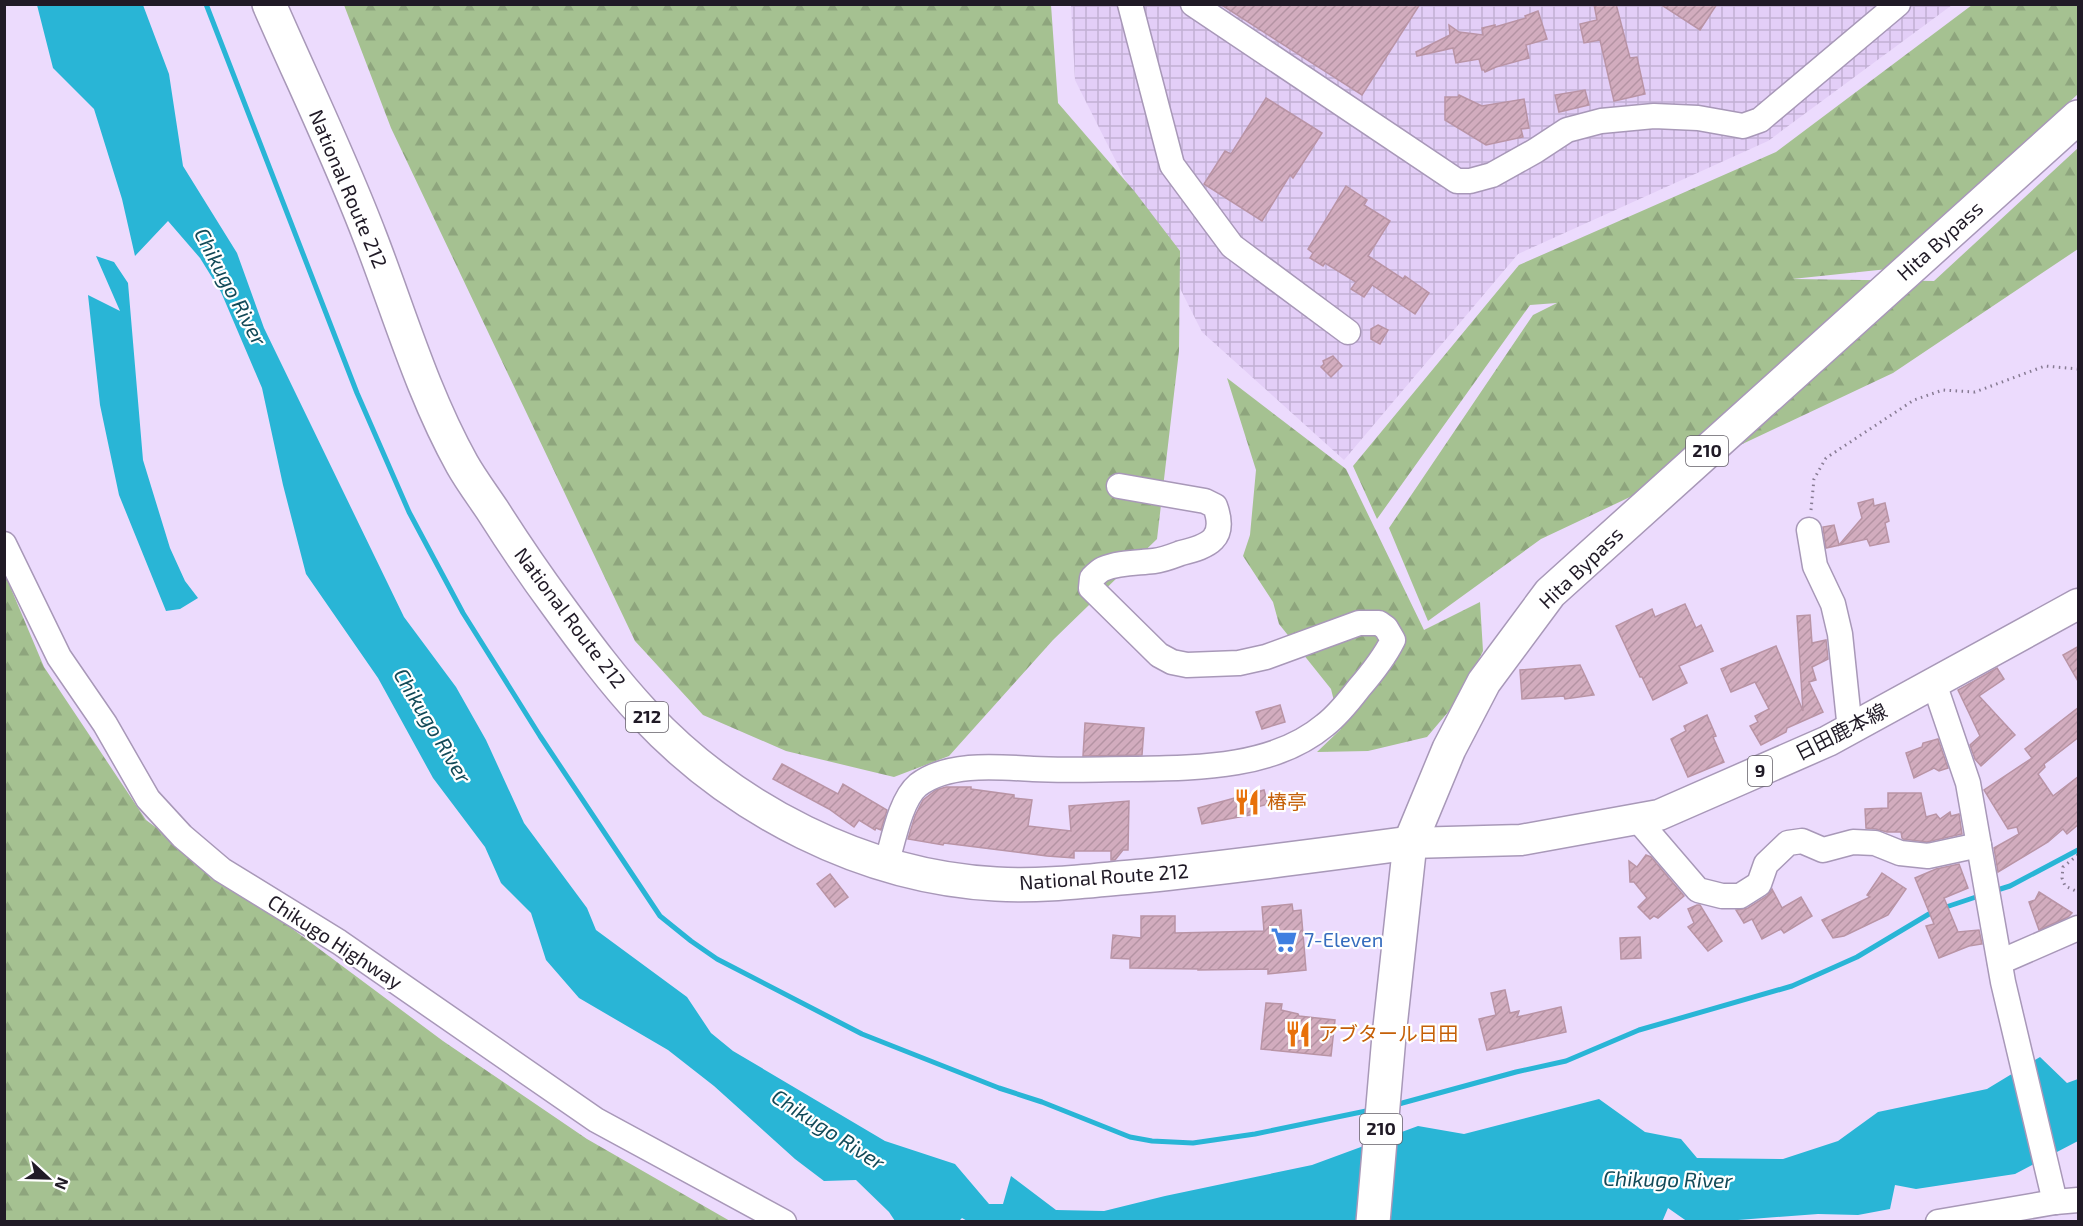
<svg xmlns="http://www.w3.org/2000/svg" width="2083" height="1226" viewBox="0 0 2083 1226" font-family="'Exo 2','Noto Sans JP',sans-serif">
<style>
.industrial{fill:url(#industrial-grid)}
.forest{fill:url(#forest-firs)}
.water{fill:#29b5d6}
.lines{fill:none;stroke-linecap:round;stroke-linejoin:round}
.stream{stroke:#29b5d6;stroke-width:5}
.building{fill:url(#building-hatch);stroke:#b994a5;stroke-width:1.5}
.minor-casing{stroke:#a898b8;stroke-width:27}
.major-casing{stroke:#a898b8;stroke-width:33}
.highway-casing{stroke:#a898b8;stroke-width:36}
.path{stroke:#877b93;stroke-width:3;stroke-dasharray:1.5 4.5;stroke-linecap:butt}
.minor{stroke:#fff;stroke-width:24}
.major{stroke:#fff;stroke-width:30}
.highway{stroke:#fff;stroke-width:33}
.labels{text-anchor:middle;stroke-width:4.5;stroke-linejoin:round;paint-order:stroke}
.shield{fill:#fff;stroke:#635f67;stroke-width:1.5}
.shield-label{font-size:18px;font-weight:bold;fill:#201a26}
.street-label{font-size:20px;fill:#201a26;stroke:#fff}
.food-label{font-size:20px;fill:#c56008;stroke:#fff;text-anchor:start}
.shop-label{font-size:20px;fill:#366cbe;stroke:#fff;text-anchor:start}
.water-label{font-size:21px;font-style:italic;fill:#124a58;stroke:#fff}
</style>
<defs>
<pattern id="industrial-grid" width="8" height="8" patternUnits="userSpaceOnUse" patternTransform="scale(1.5)"><rect width="8" height="8" fill="#e3cef7"/><path d="M0 4h8M4 0v8" fill="none" stroke="#c2b0d4"/></pattern>
<pattern id="forest-firs" width="22" height="20" patternUnits="userSpaceOnUse" patternTransform="scale(1.5)"><rect width="22" height="20" fill="#a5c191"/><path d="M5 1l3.5 6h-7zM16 11l3.5 6h-7z" fill="#8ea57d"/></pattern>
<pattern id="building-hatch" width="6" height="6" patternUnits="userSpaceOnUse" patternTransform="scale(1.5)"><rect width="6" height="6" fill="#d2acbe"/><path d="M-1 1l2-2M0 6l6-6M5 7l2-2" fill="none" stroke="#b493a3"/></pattern>
</defs>
<rect width="100%" height="100%" fill="#ecdbfd"/>
<!-- industrial -->
<polygon class="industrial" points="1071,5 1952,5 1768,141 1518,254 1344,460 1202,332 1075,80"/>
<!-- forest -->
<g class="forest">
<polygon points="344,5 1051,5 1058,103 1135,192 1180,251 1179,351 1157,539 1053,640 949,756 894,777 786,751 703,715 635,641 391,128"/>
<polygon points="1972,5 2078,5 2078,94 1888,269 1792,279 1934,281 2078,148 2078,249 1893,373 1541,539 1428,621 1389,528 1533,315 1557,303 1530,305 1377,519 1353,466 1519,265 1776,152"/>
<polygon points="1227,378 1346,469 1424,630 1480,602 1483,651 1460,698 1427,737 1368,751 1317,752 1341,729 1331,689 1279,624 1273,602 1243,556 1250,535 1256,470"/>
<polygon points="4,572 44,667 146,820 443,1041 587,1139 730,1221 5,1221"/>
</g>
<!-- water -->
<g class="water">
<polygon points="37,5 143,5 169,74 183,166 237,253 264,328 404,617 456,687 486,740 524,823 587,908 596,930 687,997 711,1033 733,1051 885,1141 955,1164 989,1204 1003,1204 1011,1176 1056,1210 1104,1211 1165,1196 1312,1165 1418,1126 1464,1134 1599,1099 1645,1132 1681,1139 1697,1158 1783,1159 1838,1141 1878,1112 1987,1089 2040,1057 2067,1083 2078,1079 2078,1141 2015,1174 1916,1189 1895,1185 1890,1209 1858,1215 1818,1214 1725,1221 1688,1222 1668,1208 1662,1222 969,1222 962,1218 959,1221 895,1221 889,1212 856,1180 824,1181 795,1159 714,1086 668,1050 579,998 546,960 531,913 501,883 485,847 433,778 378,678 306,574 283,485 262,388 221,292 200,258 168,221 135,256 122,199 94,109 53,68"/>
<polygon points="96,256 114,262 128,283 143,460 170,548 185,581 198,598 180,609 166,611 119,495 100,405 88,295 120,311"/>
</g>
<g class="lines">
<!-- stream -->
<g class="stream">
<polyline points="206,4 357,393 409,512 463,613 540,736 660,916 691,941 717,959 862,1034 999,1088 1042,1102 1130,1137 1152,1141 1193,1143 1255,1134 1371,1110"/>
<polyline points="1994,891 2010,886 2078,850"/>
<polyline points="1943,908 1982,895"/>
<polyline points="1395,1105 1516,1072 1566,1061 1639,1030 1792,986 1857,957 1934,911"/>
</g>
</g>
<!-- building -->
<g class="building">
<polygon points="1220,4 1420,4 1362,95"/>
<polygon points="1594,4 1616,4 1630,58 1637,57 1645,94 1614,101 1600,40 1584,43 1580,24 1597,20"/>
<polygon points="1660,4 1717,4 1700,30"/>
<polygon points="1538,11 1547,39 1526,45 1529,58 1496,67 1485,72 1484,70 1482,70 1479,59 1456,63 1453,48 1417,56 1416,52 1450,35 1449,25 1459,32 1483,35 1482,28 1495,25 1495,27 1526,18 1525,16"/>
<polygon points="1585,90 1589,105 1559,112 1555,95"/>
<polygon points="1459,95 1482,106 1524,99 1529,128 1521,129 1523,137 1486,145 1445,120 1445,97 1458,97"/>
<polygon points="1266,98 1322,133 1293,178 1290,175 1262,221 1204,184 1225,151 1231,154"/>
<polygon points="1346,186 1367,200 1364,205 1390,221 1368,256 1403,279 1405,276 1429,293 1415,314 1372,285 1364,297 1351,289 1356,282 1325,263 1323,266 1310,258 1313,253 1308,249"/>
<polygon points="1378,325 1388,330 1380,344 1371,339 1371,329"/>
<polygon points="1333,356 1342,366 1331,377 1321,367 1324,364 1323,361"/>
<polygon points="1873,499 1874,506 1885,503 1889,521 1885,523 1889,542 1870,546 1867,539 1826,548 1823,527 1834,525 1839,545 1862,518 1858,503"/>
<polygon points="1685,604 1696,628 1701,625 1713,651 1679,666 1687,683 1653,700 1642,677 1640,677 1616,626 1652,609 1655,617"/>
<polygon points="1810,615 1812,643 1826,640 1828,659 1812,667 1816,680 1809,682 1823,712 1787,728 1786,732 1761,745 1750,726 1758,722 1755,716 1769,709 1755,682 1731,692 1721,669 1776,646 1803,711 1797,616"/>
<polygon points="2079,646 2079,683 2063,655"/>
<polygon points="1580,665 1594,695 1565,699 1564,696 1522,699 1520,670"/>
<polygon points="1997,668 2004,679 1979,696 2015,735 1981,766 1975,759 1970,745 1980,736 1958,690"/>
<polygon points="1280,705 1285,722 1262,729 1256,712"/>
<polygon points="2079,707 2079,737 2044,764 2045,767 2038,774 2053,796 2079,776 2079,824 2067,834 2063,829 2048,842 1998,872 1994,848 2019,834 2017,827 2008,829 1984,790 2032,758 2025,749"/>
<polygon points="1707,715 1716,736 1713,737 1724,762 1688,777 1671,739 1686,731 1684,726"/>
<polygon points="1085,723 1144,728 1142,755 1083,756"/>
<polygon points="1938,739 1948,768 1939,771 1934,768 1914,778 1906,753 1922,747 1923,743"/>
<polygon points="782,764 838,794 843,784 887,810 881,830 876,828 875,830 859,820 854,827 829,809 773,779"/>
<polygon points="946,787 971,787 971,789 1014,795 1014,798 1032,800 1028,826 1071,831 1069,806 1129,801 1128,850 1123,850 1115,860 1111,860 1111,851 1074,851 1074,858 1047,856 944,843 943,845 908,839 915,816 923,800 936,790"/>
<polygon points="1264,790 1268,804 1257,807 1255,814 1202,824 1198,808"/>
<polygon points="1888,793 1921,793 1926,817 1936,814 1940,819 1950,812 1951,816 1959,814 1962,834 1927,842 1903,839 1902,838 1901,832 1887,832 1876,829 1866,828 1865,809 1888,808"/>
<polygon points="1646,855 1651,857 1684,896 1658,918 1654,916 1650,919 1638,907 1647,898 1634,882 1630,882 1629,861 1637,867"/>
<polygon points="1959,864 1968,888 1944,898 1958,932 1979,930 1982,944 1969,946 1939,958 1926,926 1934,924 1915,878 1936,869"/>
<polygon points="1882,873 1906,889 1888,915 1844,936 1833,938 1822,920 1870,897 1867,895"/>
<polygon points="830,874 848,897 835,907 817,884"/>
<polygon points="1772,889 1782,908 1801,897 1812,916 1784,933 1781,929 1762,939 1752,919 1744,923 1736,910 1748,908 1767,896"/>
<polygon points="2039,892 2072,913 2068,917 2039,930 2029,902 2035,900"/>
<polygon points="1292,904 1293,911 1301,910 1306,970 1268,974 1268,969 1198,970 1198,969 1130,968 1130,959 1111,958 1113,935 1141,938 1141,916 1175,916 1175,933 1264,931 1262,907"/>
<polygon points="1697,905 1700,905 1722,941 1708,951 1688,927 1694,923 1688,909"/>
<polygon points="1640,937 1641,958 1621,959 1620,938"/>
<polygon points="1505,990 1510,1013 1519,1011 1517,1017 1561,1007 1566,1032 1487,1050 1479,1019 1496,1015 1491,993"/>
<polygon points="1266,1003 1282,1004 1281,1010 1298,1014 1299,1016 1335,1020 1331,1056 1261,1049"/>
</g>
<g class="lines">
<!-- minor casing -->
<g class="minor-casing">
<g id="minor">
<polyline points="1130,4 1172,165 1232,246 1348,332"/>
<polyline points="1193,4 1457,181 1470,181 1492,175 1535,151 1567,130 1601,121 1654,116 1698,118 1743,126 1760,120 1898,4"/>
<polyline points="1809,530 1815,566 1833,604 1840,634 1850,730"/>
<polyline points="4,544 59,657 105,724 148,799 182,836 222,870 339,942 596,1120 784,1222"/>
<polyline points="1934,683 1968,783 2003,982 2055,1202"/>
<polyline points="1637,819 1698,890 1722,896 1740,896 1759,884 1766,864 1788,843 1802,841 1823,850 1853,842 1875,843 1900,853 1928,856 1979,845"/>
<path d="M886,865C893,842 900,800 918,785C948,762 998,767 1033,769C1067,771 1100,769 1133,769C1197,768 1274,768 1325,725C1338,715 1349,701 1359,688C1372,673 1384,658 1393,640L1386,628L1379,623H1359L1266,657L1239,663L1187,665L1172,662L1159,655L1091,588L1092,578C1095,575 1099,571 1103,569C1119,562 1137,563 1154,561C1163,560 1173,556 1181,553C1209,546 1227,539 1215,506L1205,501L1119,486"/>
<polyline points="2000,962 2078,928"/>
<polyline points="1938,1222 2055,1202 2078,1200"/>
</g>
</g>
<!-- major casing -->
<g class="major-casing">
<polyline id="major" points="1410,843 1521,840 1659,815 1828,741 2078,604"/>
</g>
<!-- highway casing -->
<g class="highway-casing">
<g id="highway">
<path d="M269,4C303,82 340,158 370,237C399,312 422,392 462,464C471,480 483,496 493,511C514,544 535,575 558,606C585,643 613,681 644,714C734,810 864,877 996,884C1045,887 1094,880 1143,876C1232,867 1321,855 1410,843"/>
<polyline points="1373,1222 1389,1036 1410,843 1449,749 1484,682 1550,593 2078,117"/>
</g>
</g>
<!-- path -->
<g class="path">
<polyline points="1811,510 1814,479 1826,458 1914,400 1943,390 1975,392 2045,366 2078,369"/>
<polyline points="2078,855 2063,867 2062,878 2065,886 2078,892"/>
</g>
<!-- minor -->
<use href="#minor" class="minor"/>
<!-- major -->
<use href="#major" class="major"/>
<!-- highway -->
<use href="#highway" class="highway"/>
</g>
<!-- icons -->
<defs>
<g id="restaurant-bare" transform="scale(2.07)"><path d="M-5-6h1v4h1v-4h1v4h1v-4h1v5L-1.5 .5V6h-2V.5L-5-1ZM5-6V6H3V1.5H1.5Q1.5-4 5-6Z" fill="#e8710a" stroke="#fff" stroke-width="2.5" paint-order="stroke"/></g>
<g id="supermarket-bare" transform="scale(2.07)"><path d="M-6-5.5h2.5l.6 2H6L4.5 2H-2.5L-4.4-4H-6ZM-1.5 3.2a1.3 1.3 0 1 0 .1 0ZM3 3.2a1.3 1.3 0 1 0 .1 0Z" fill="#3f7fe0" stroke="#fff" stroke-width="2.5" paint-order="stroke"/></g>
</defs>
<g fill-rule="evenodd">
<use href="#restaurant-bare" x="1247" y="802"/>
<use href="#supermarket-bare" x="1284" y="940"/>
<use href="#restaurant-bare" x="1298" y="1034"/>
</g>
<g class="labels">
<!-- shield labels -->
<g class="shield">
<rect x="1686" y="436" width="42" height="30" rx="4.5"/>
<rect x="626" y="702" width="42" height="30" rx="4.5"/>
<rect x="1748" y="756" width="24" height="30" rx="4.5"/>
<rect x="1360" y="1114" width="42" height="30" rx="4.5"/>
</g>
<g class="shield-label">
<text x="1707" y="457">210</text>
<text x="647" y="723">212</text>
<text x="1760" y="777">9</text>
<text x="1381" y="1135">210</text>
</g>
<!-- street labels -->
<g class="street-label">
<text transform="translate(348 189) rotate(67)" y="7">National Route 212</text>
<text transform="translate(1940 241) rotate(-42)" y="7">Hita Bypass</text>
<text transform="translate(1581 568) rotate(-44)" y="7">Hita Bypass</text>
<text transform="translate(570 618) rotate(53)" y="7">National Route 212</text>
<text transform="translate(1841 732) rotate(-27)" y="7">日田鹿本線</text>
<text transform="translate(1104 877) rotate(-4)" y="7">National Route 212</text>
<text transform="translate(335 942) rotate(33)" y="7">Chikugo Highway</text>
</g>
<!-- food labels -->
<g class="food-label">
<text x="1267" y="809">椿亭</text>
<text x="1318" y="1041">アブタール日田</text>
</g>
<!-- shop labels -->
<g class="shop-label">
<text x="1304" y="947">7-Eleven</text>
</g>
<!-- water labels -->
<g class="water-label">
<text transform="translate(230 287) rotate(62)" y="7">Chikugo River</text>
<text transform="translate(432 726) rotate(59)" y="7">Chikugo River</text>
<text transform="translate(828 1130) rotate(33)" y="7">Chikugo River</text>
<text transform="translate(1668 1180) rotate(1)" y="7">Chikugo River</text>
</g>
</g>
<!-- border -->
<rect width="2083" height="1226" fill="none" stroke="#201a26" stroke-width="12"/>
<!-- north arrow -->
<g transform="translate(48 1178) rotate(112)" stroke="#ffffff" stroke-width="4.5" paint-order="stroke">
<path d="M0-4.5L10 22L0 15L-10 22Z" fill="#201a26"/>
<text y="-9" font-size="16" font-weight="bold" text-anchor="middle" fill="#201a26">N</text>
</g>
</svg>
